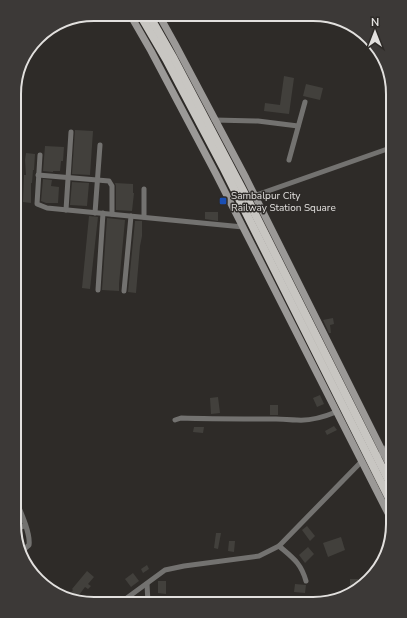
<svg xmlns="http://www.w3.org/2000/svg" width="407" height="618" viewBox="0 0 407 618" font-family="'Nunito Sans',sans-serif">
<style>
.building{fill:#42403c}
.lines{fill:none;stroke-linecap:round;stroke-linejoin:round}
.minor{stroke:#737270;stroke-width:5}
.secondary{stroke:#9b9997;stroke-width:7}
.trunk{stroke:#c8c6c2;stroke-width:8}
.transit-dot{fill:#1a4fb4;stroke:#2e2b28;stroke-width:1.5}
.labels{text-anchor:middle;stroke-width:3;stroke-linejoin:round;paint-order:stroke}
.poi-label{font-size:10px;fill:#e2e0de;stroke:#2e2b28;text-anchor:start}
.rim{fill:none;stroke:#e2e0de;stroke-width:2}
</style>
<rect width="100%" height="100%" fill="#2e2b28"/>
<!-- building -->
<g class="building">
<polygon points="284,76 294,78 289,114 264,111 265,103 280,105"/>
<polygon points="306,84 323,88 320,100 303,96"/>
<polygon points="75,130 93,131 90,175 72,174"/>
<polygon points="45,146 64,147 63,161 61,161 60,171 53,171 53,172 43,171"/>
<polygon points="26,153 35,154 34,170 33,170 32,183 31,183 31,203 23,202 24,175 26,175 25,160"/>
<polygon points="43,179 52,180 51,186 59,187 58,203 46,203 41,201"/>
<polygon points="72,182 89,183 87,206 70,205"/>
<polygon points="115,183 133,184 133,193 134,193 132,211 116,210 116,186"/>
<polygon points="205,212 218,212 218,221 205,219"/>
<polygon points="89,216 98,217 90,289 82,288"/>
<polygon points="107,218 125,220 119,284 119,291 102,290"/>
<polygon points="135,221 142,221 142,236 140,246 136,293 128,292"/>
<polygon points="333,318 334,324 330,325 331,333 329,333 323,320"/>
<polygon points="320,395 324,404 317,407 313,398"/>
<polygon points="218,397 220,413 211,414 210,398"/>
<rect x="270" y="405" width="8" height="10"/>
<polygon points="334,426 337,430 327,435 325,431"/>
<polygon points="194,427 204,427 203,433 193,432"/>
<polygon points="307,526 315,536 310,541 302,530"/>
<polygon points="216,533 221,533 218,549 214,548"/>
<polygon points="341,537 345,550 328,557 323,543"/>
<polygon points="229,541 235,541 234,552 228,551"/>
<polygon points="308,547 314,554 305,563 299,555"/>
<polygon points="147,565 149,569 143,573 141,569"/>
<polygon points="87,571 94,577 88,584 91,586 88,589 85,587 79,595 77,594 74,596 73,599 67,597 73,590 72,589"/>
<polygon points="133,573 139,581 131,587 125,579"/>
<rect x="350" y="579" width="8" height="6"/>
<polygon points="158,581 166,581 166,594 158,593"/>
<polygon points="295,584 306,585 305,593 294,592"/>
</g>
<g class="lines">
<!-- minor -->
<g class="minor">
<polyline points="214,120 258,121 298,126"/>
<polyline points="40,155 37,204 47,208 243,227"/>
<polyline points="289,160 305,102"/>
<polyline points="38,175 109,181 112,186 112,214"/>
<polyline points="144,189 144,217"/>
<polyline points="245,199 393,147"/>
<polyline points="66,210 71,132"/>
<polyline points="95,213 100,145"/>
<polyline points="98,290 103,213"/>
<polyline points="124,291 131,216"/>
<path d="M175,420L181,418C212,419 244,419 276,419C283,419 290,420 297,420C311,421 324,417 336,412"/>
<polyline points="381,454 393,439"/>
<path d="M14,496C19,508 31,533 29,545L22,551L20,554"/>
<polyline points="15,528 25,526"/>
<path d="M279,546C293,558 301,563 306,581"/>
<polyline points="147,584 148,603"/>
<polyline points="77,599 79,601"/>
<polyline points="120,603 165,570 184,566 259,556 279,546 362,461"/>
</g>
<!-- secondary -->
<g class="secondary">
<polyline points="160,17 175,44 246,178 393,472"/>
<polyline points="132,18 151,51 216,174 393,523"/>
</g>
<!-- trunk -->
<g class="trunk">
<polyline points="150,17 174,59 247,198 393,489"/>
<polyline points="142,18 166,59 224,169 393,506"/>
</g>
</g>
<!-- markers -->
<rect class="transit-dot" x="219" y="197" width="8" height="8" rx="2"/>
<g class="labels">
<!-- poi labels -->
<g class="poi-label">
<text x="231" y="199">Sambalpur City<tspan x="231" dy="12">Railway Station Square</tspan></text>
</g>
</g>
<!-- crop -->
<path d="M0 0H407V618H0ZM94 21H313A73 73 0 0 1 386 94V524A73 73 0 0 1 313 597H94A73 73 0 0 1 21 524V94A73 73 0 0 1 94 21Z" fill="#3c3937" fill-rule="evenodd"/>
<path class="rim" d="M94 21H313A73 73 0 0 1 386 94V524A73 73 0 0 1 313 597H94A73 73 0 0 1 21 524V94A73 73 0 0 1 94 21Z"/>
<!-- north arrow -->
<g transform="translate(375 32)" stroke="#2e2b28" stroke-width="3" paint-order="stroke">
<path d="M0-3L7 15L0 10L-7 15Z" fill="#e2e0de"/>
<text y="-6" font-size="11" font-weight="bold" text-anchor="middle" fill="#e2e0de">N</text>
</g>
</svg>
